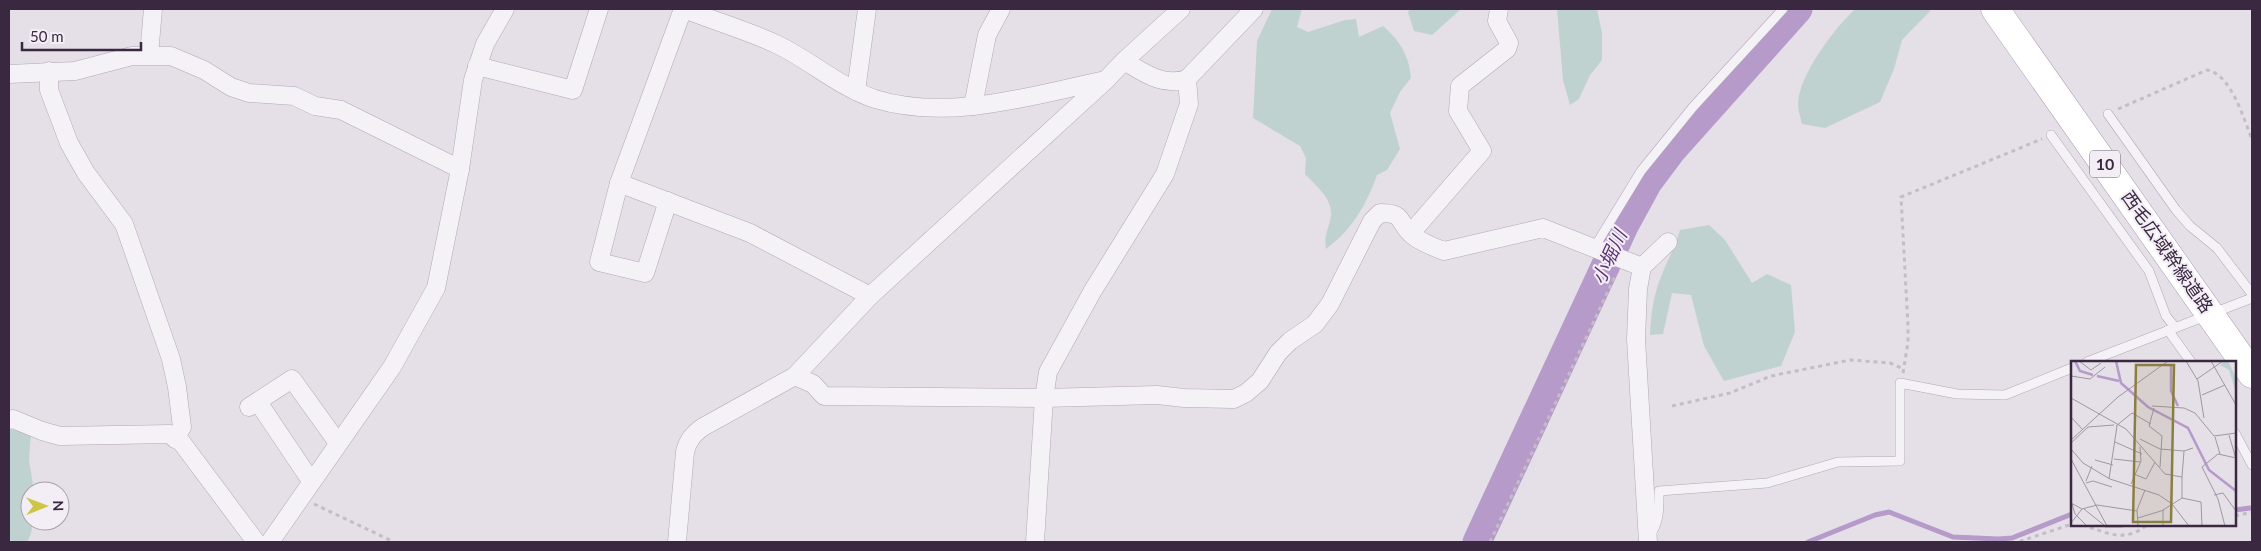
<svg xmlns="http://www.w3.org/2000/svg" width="2261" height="551" viewBox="0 0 2261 551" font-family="Lato,'Noto Sans JP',sans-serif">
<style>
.green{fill:#c0d2cf}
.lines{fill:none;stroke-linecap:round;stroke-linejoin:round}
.stream{stroke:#b69ac9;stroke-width:5}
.river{stroke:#b69ac9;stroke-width:29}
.service-casing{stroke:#b1a8b5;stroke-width:10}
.minor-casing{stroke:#b1a8b5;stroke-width:19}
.primary-casing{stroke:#ad9eb4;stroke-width:29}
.path{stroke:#c4bdc7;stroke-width:3;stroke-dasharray:4 4;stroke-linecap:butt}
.service{stroke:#f5f2f7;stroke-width:9}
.minor{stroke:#f5f2f7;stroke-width:18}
.primary{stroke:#fff;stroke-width:28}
.labels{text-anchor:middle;stroke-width:4;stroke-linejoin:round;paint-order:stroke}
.shield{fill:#f3eef6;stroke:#716376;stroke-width:1}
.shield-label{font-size:16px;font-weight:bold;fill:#39283f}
.street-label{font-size:18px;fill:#39283f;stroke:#f3eef6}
.water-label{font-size:19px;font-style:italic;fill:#5c3273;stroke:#f3eef6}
.inset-river{fill:none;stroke:#b69ac9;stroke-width:2.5}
.inset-road{fill:none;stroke:#a096a4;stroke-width:1}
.view{fill:#8b7e41;fill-opacity:0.15;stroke:#8b7e41;stroke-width:2.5}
.inset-edge{fill:none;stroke:#39283f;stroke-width:2.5}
</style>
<rect width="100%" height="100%" fill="#e5dfe8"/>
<!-- green -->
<g class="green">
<path d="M1272,9H1302L1297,27L1308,32L1345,20L1356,19L1359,37L1383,26C1400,41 1409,55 1411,78L1400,92L1390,113L1400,149L1387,170L1377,175C1367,204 1351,231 1326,249C1324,238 1327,232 1330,221C1336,201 1317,187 1305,174L1306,158L1300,146L1253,118L1257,41Z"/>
<polygon points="1410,9 1461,9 1432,35 1414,31 1408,12"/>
<polygon points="1557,9 1597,9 1602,33 1602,60 1590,75 1579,99 1570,105 1563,80"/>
<path d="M1855,9H1932L1902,40L1894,69L1880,102L1825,128L1802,124C1801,118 1798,111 1798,105C1798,76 1834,29 1855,9Z"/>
<path d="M1709,225L1725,240L1752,283L1767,274L1791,285L1795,332L1781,366L1724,381L1704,346L1691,295L1672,293L1663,334L1650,335C1651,317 1653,295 1661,277C1667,261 1675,247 1680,230Z"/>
<polygon points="9,429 31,433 29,460 34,491 30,491 30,521 33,521 31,534 27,542 9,542"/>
</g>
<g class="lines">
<!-- stream -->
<g class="stream">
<polyline points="2235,510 2250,508"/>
<polyline points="2106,525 2122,525"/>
<polyline points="1808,542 1875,515 1889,512 1953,537 1998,539 2012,538 2072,514"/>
</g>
<!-- river -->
<polyline class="river" points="1477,542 1625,224 1648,182 1672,150 1798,9"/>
<!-- service casing -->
<g class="service-casing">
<g id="service">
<polyline points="2108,114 2176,210 2190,226 2217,248 2252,294"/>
<polyline points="2051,135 2149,271 2166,316 2175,327"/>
<polyline points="1594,248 1641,171 1693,107 1783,9"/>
<polyline points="2168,330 2191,362"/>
<polyline points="2087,362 2252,298"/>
<polyline points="2235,433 2252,465"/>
<path d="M1649,536C1660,523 1659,507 1659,491L1767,483L1838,462L1900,461V383L1957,394L2005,395L2072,368"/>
</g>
</g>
<!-- minor casing -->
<g class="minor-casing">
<g id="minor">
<polyline points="683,9 619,183 750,233 870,296"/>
<path d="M684,9C714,21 746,30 776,44C810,60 839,87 875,99C951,122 1032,95 1106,80"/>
<polyline points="149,55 153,9"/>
<path d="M1124,61C1144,73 1163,87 1187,79L1254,9"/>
<polyline points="477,66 573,90 599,9"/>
<polyline points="49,71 49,90 69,143 86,173 124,224 171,359 177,387 182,427 175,439"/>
<polyline points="9,74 75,71 132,56 171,56 204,70 231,87 249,93 294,96 315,106 341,110 460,169"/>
<polyline points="856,91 867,9"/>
<polyline points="973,106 987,35 1001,9"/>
<polyline points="619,183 599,262 645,273 668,201"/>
<polyline points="1411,233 1482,151 1458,111 1460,86 1507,49 1509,43 1497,21 1499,9"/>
<path d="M795,376L813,384L824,396L1044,398L1157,395L1184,398L1234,399L1246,393L1260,381L1278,353L1290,341L1315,324L1330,304L1372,221L1380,213C1404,213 1397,220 1411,234C1420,242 1433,247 1444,251L1543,228L1642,267"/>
<polyline points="258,402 311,481"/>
<polyline points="249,407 292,379 338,443"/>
<polyline points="9,420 13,419 42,431 60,436 170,434 182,443 256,542"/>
<polyline points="270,542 392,367 436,288 460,169 473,80 485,44 505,9"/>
<path d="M677,542L685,452C688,440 693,434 703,427L795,376L870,296L1106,80L1124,61L1181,9"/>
<polyline points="1035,542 1044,398 1048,372 1092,292 1165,174 1189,104 1187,79"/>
<polyline points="1648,542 1636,339 1638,289 1642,267 1668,242"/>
</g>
</g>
<!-- primary casing -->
<g class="primary-casing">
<polyline id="primary" points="1995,9 2252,374"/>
</g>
<!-- path -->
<g class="path">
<path d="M2118,109L2207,70C2231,74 2244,119 2252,140"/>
<polyline points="1903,373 1908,342 1908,326 1901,197 2042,139"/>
<polyline points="1672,406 1730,393 1771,376 1850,360 1890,363 1904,369"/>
<polyline points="314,504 394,542"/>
<polyline points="2235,516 2252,512"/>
<path d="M2082,525C2107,532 2123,544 2147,525"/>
<polyline points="1490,542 1616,274"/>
<polyline points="2022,542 2021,541 2072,524"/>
</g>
<!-- service -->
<use href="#service" class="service"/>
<!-- minor -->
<use href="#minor" class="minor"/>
<!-- primary -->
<use href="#primary" class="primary"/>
</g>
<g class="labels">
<!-- shield labels -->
<rect class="shield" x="2090" y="150.5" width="30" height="27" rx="4"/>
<g class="shield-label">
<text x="2105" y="170">10</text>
</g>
<!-- street labels -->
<g class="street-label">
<text transform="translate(2167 252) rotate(55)" y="6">西毛広域幹線道路</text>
</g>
<!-- water labels -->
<g class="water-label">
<text transform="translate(1609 257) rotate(-65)" y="7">小堀川</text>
</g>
</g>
<!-- overview -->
<g transform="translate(2071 361)">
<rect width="165" height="165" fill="#e5dfe8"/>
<path d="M154,0L158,2L164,14L165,32L158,9L149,4Z" fill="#c0d2cf"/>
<path class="inset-river" d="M4,0L9,10L22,14M45,0L50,22L77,46L117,67L138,109L165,130M100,5V30L107,45M26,15L48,20"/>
<path class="inset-road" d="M8,0L20,9L30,2M115,0L127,20L133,57M140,0L165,44M0,15L19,18L34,6M126,18L152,0M131,34L154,24M0,37L55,68L94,113L111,116V137M81,45L113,47L124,52L143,75L165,72M83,47L78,65L91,75L89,106M0,56L12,69M45,65L61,52L80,63M158,74L165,98M144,76L149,93M69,78L89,88L113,90M0,79L47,36L97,0M44,81L71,93M0,82L17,66L43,64M0,88L12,102L39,118L88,134L101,143L118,165M0,98L36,165M43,98L69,101M24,99L42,104M63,113L75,118L84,101M111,116L113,90L122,87M38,118L46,65M15,120L21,105M15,122L22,120L41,126M60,123L70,100L69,86M143,134L152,132L165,150M0,142L11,148L26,144L66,150M1,143L4,153L16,165M13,148L34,165M67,157L93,149M0,162L11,148M67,165L66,149L74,129M92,165V149L111,137L130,141L131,165M154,165L147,138L131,106L147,93L165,97"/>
<path class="view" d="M65,4H103L100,161H62Z"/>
<rect width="165" height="165" class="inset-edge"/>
</g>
<!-- border -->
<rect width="2261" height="551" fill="none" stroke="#39283f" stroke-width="20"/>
<!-- north arrow -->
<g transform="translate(45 506) rotate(89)"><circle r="24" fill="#f3eef6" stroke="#a99fad"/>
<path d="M0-4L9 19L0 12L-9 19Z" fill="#cec543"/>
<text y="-8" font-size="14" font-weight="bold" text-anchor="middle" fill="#39283f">N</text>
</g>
<!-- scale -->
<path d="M22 42v8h119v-8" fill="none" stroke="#39283f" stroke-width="2.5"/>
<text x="30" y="42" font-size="15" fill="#39283f" stroke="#f3eef6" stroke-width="4" paint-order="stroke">50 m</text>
</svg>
